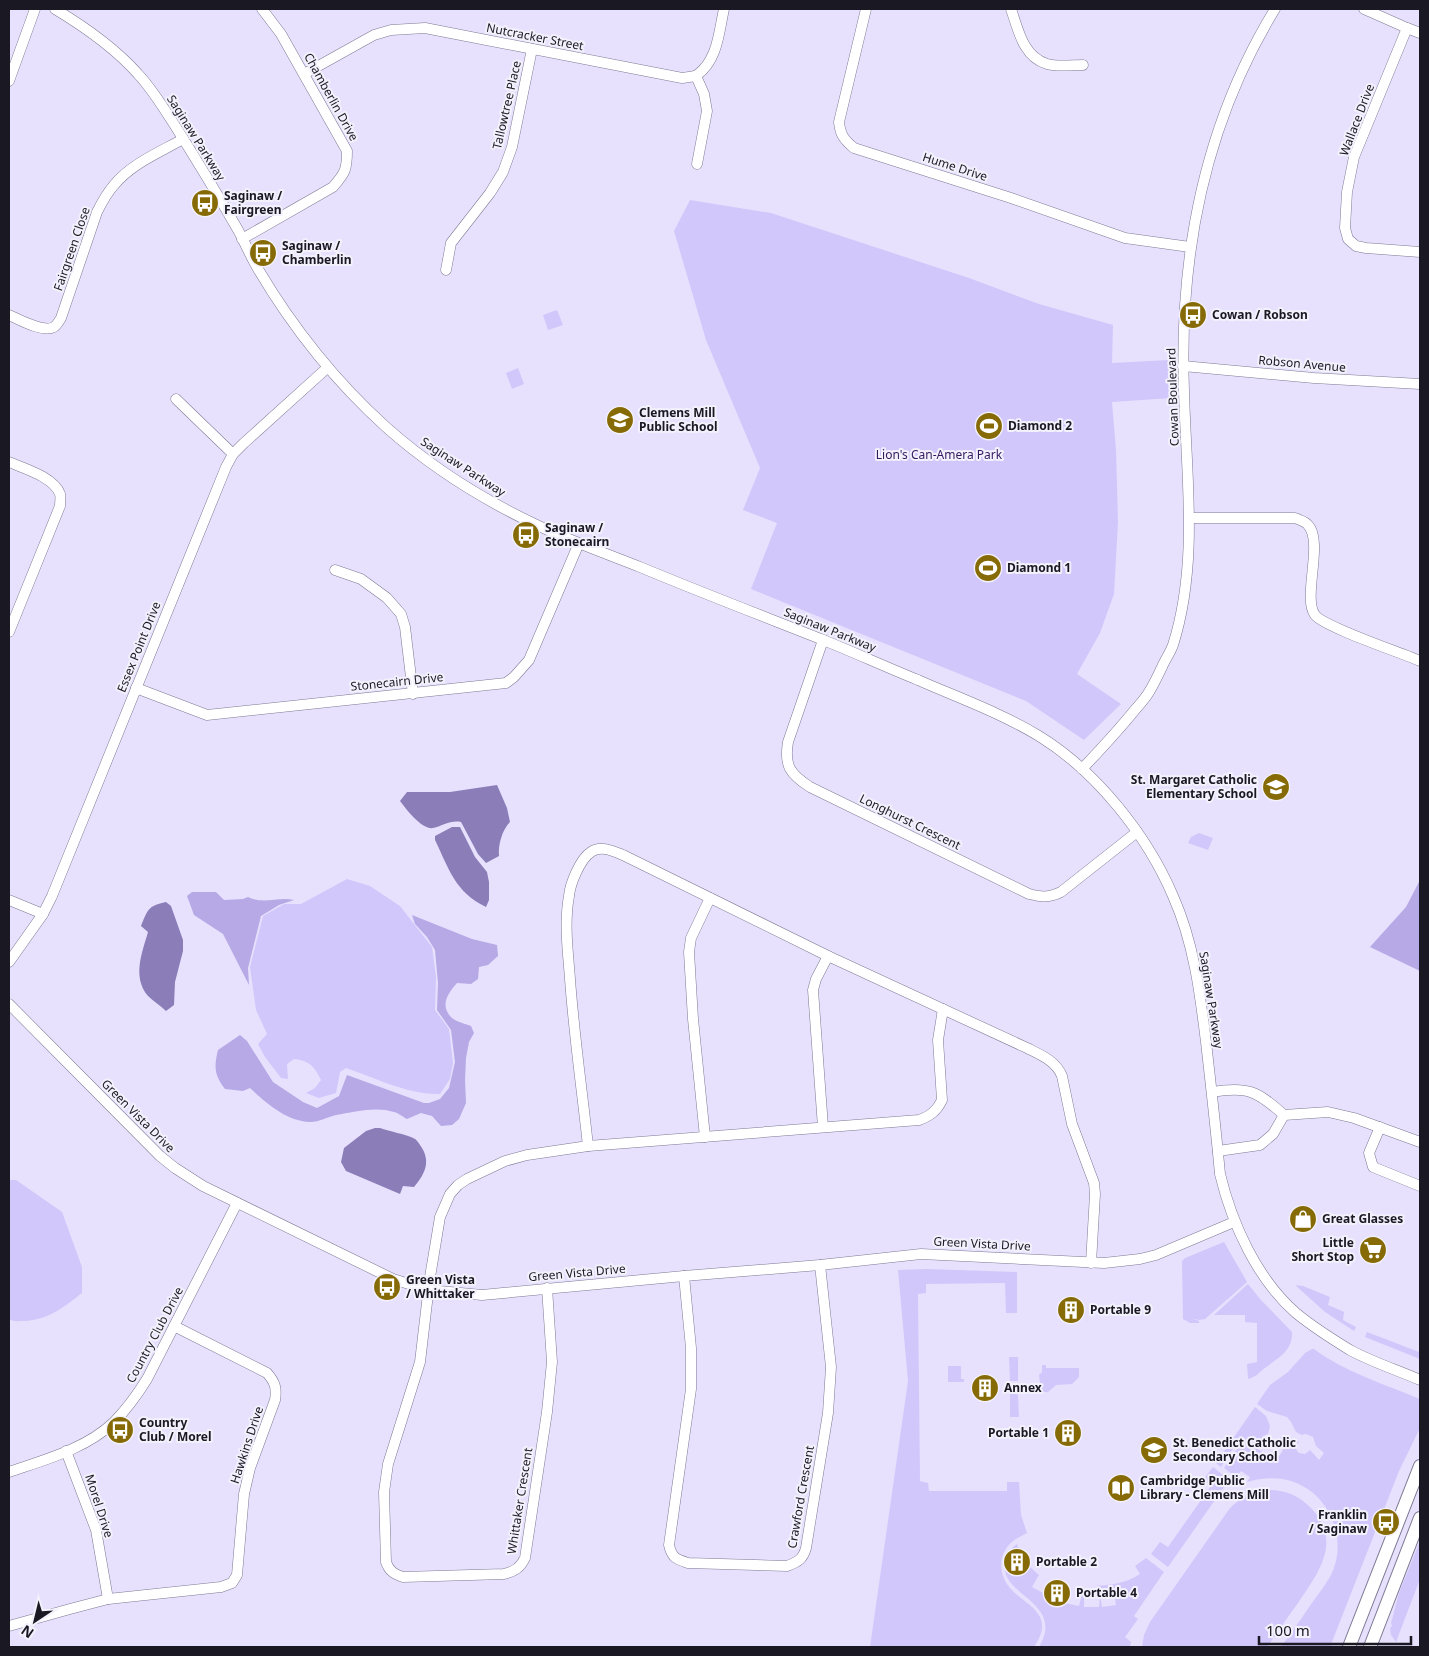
<svg xmlns="http://www.w3.org/2000/svg" width="1429" height="1656" viewBox="0 0 1429 1656" font-family="'Noto Sans',sans-serif">
<style>
.green{fill:#d2c7fb}
.forest{fill:#b7a9e6}
.water{fill:#8b7db7}
.lines{fill:none;stroke-linecap:round;stroke-linejoin:round}
.minor-casing{stroke:#7e7993;stroke-width:11}
.major-casing{stroke:#7e7993;stroke-width:14}
.minor{stroke:#fff;stroke-width:10}
.major{stroke:#fff;stroke-width:12}
.labels{text-anchor:middle;stroke-width:4;stroke-linejoin:round;paint-order:stroke}
.street-label{font-size:12px;fill:#1a1822;stroke:#f3f1fc}
.poi-label{font-size:12px;font-weight:bold;fill:#1a1822;stroke:#f3f1fc;text-anchor:start}
.park-label{font-size:12px;fill:#33195f;stroke:#f3f1fc}
</style>
<rect width="100%" height="100%" fill="#e7e1fe"/>
<!-- green -->
<g class="green">
<polygon points="690,200 771,213 969,278 1039,304 1113,325 1112,363 1169,360 1172,398 1112,402 1116,450 1118,522 1114,594 1100,633 1077,674 1121,704 1084,740 1026,701 751,589 777,523 743,510 760,468 706,340 674,231"/>
<polygon points="557,310 563,325 548,330 543,315"/>
<polygon points="518,368 524,384 512,389 506,373"/>
<polygon points="1199,833 1213,838 1208,850 1188,843 1191,837"/>
<path d="M347,879L370,886L400,906L432,947L436,977L435,1010L449,1029L453,1063L450,1079L440,1094C408,1095 376,1078 346,1068L340,1072L336,1093L319,1098L306,1093L315,1088L321,1080C315,1067 309,1060 294,1059L287,1064L288,1079L281,1078L265,1057L258,1044L267,1034L256,1010L250,967L263,916L284,904H301Z"/>
<path d="M9,1180H16L62,1212L82,1267V1293C64,1307 48,1320 24,1321C18,1321 14,1322 9,1319Z"/>
<polygon points="1224,1242 1247,1282 1205,1319 1199,1320 1191,1318 1199,1321 1199,1323 1190,1323 1183,1319 1182,1261 1185,1258"/>
<path d="M927,1269L1017,1272V1313H1006L1005,1283L926,1284V1293L918,1294L920,1481L928,1483L929,1491H1007V1482H1019L1021,1515L1027,1533C1022,1536 1017,1538 1013,1541C997,1554 998,1576 1012,1590C1021,1600 1034,1605 1040,1617C1045,1628 1040,1638 1034,1647H870L908,1381L898,1270Z"/>
<path d="M1248,1284L1261,1300L1292,1332C1293,1351 1278,1358 1265,1368C1257,1374 1258,1376 1248,1379L1247,1364L1257,1362V1323L1245,1322V1315H1214Z"/>
<polygon points="1295,1285 1303,1286 1330,1297 1328,1305 1344,1312 1343,1320 1356,1327 1354,1331 1325,1312"/>
<polygon points="1367,1332 1419,1352 1420,1359 1365,1337"/>
<path d="M1312,1349H1314C1345,1372 1384,1384 1420,1399V1428L1399,1471L1330,1647H1281C1292,1632 1303,1616 1314,1600C1320,1592 1326,1584 1331,1575C1345,1547 1336,1512 1312,1492C1293,1477 1269,1475 1247,1482L1250,1477L1241,1471L1236,1477L1224,1468L1239,1446L1244,1443L1253,1446L1275,1460C1283,1453 1286,1447 1280,1438L1282,1436L1291,1438L1299,1442C1295,1445 1295,1449 1299,1453L1305,1454L1310,1450L1319,1460L1324,1453L1316,1446L1313,1437L1306,1434L1302,1435L1296,1432L1291,1422L1287,1417L1267,1411L1257,1404L1270,1385L1288,1372L1305,1353Z"/>
<polygon points="1009,1357 1018,1357 1018,1381 1010,1381"/>
<polygon points="1042,1365 1046,1365 1046,1368 1079,1368 1079,1377 1072,1384 1056,1385 1048,1392 1041,1392 1039,1375 1042,1372"/>
<polygon points="948,1366 961,1366 961,1379 964,1379 964,1382 948,1382"/>
<polygon points="1010,1393 1015,1393 1018,1395 1019,1417 1010,1417"/>
<path d="M1255,1407L1266,1416L1270,1426L1268,1434L1263,1436L1258,1444C1237,1435 1232,1451 1221,1467L1216,1463Z"/>
<polygon points="1213,1467 1229,1480 1168,1567 1151,1554 1160,1542 1168,1547 1211,1486 1203,1480"/>
<path d="M1266,1490C1283,1489 1299,1495 1311,1508C1343,1542 1318,1573 1298,1603C1287,1618 1277,1633 1267,1647H1142L1144,1635L1150,1622L1230,1508C1240,1498 1252,1492 1266,1490Z"/>
<polygon points="1420,1541 1420,1579 1396,1642 1391,1635 1390,1628 1392,1626 1391,1623 1399,1593"/>
<path d="M1017,1544C1022,1557 1028,1566 1039,1575L1032,1587L1045,1594L1051,1584L1052,1585L1048,1596L1061,1601L1066,1590L1067,1591L1065,1603L1079,1606L1082,1594L1084,1595V1607H1099L1100,1595L1102,1607L1116,1605L1114,1592H1110L1096,1586C1111,1585 1127,1583 1140,1574L1135,1566L1146,1558L1164,1572L1134,1616L1138,1619L1125,1637L1131,1642L1130,1647H1039C1067,1600 994,1596 1006,1559C1008,1553 1012,1547 1017,1544Z"/>
</g>
<!-- forest -->
<g class="forest">
<polygon points="1420,880 1420,971 1370,947 1406,907"/>
<path d="M192,892H216L224,900L243,899L248,897C264,905 278,896 294,900L279,905L261,916L248,968L249,985L223,934L194,915L187,896Z"/>
<path d="M412,915L472,939L497,945L498,956L488,965L479,967L478,979L471,984L457,983C448,993 439,1006 452,1018C457,1022 466,1024 471,1026L474,1033L469,1042L466,1058L465,1080L466,1103L459,1119L452,1125L441,1126L432,1116L421,1113L407,1119C403,1117 399,1113 394,1112C377,1106 353,1112 336,1115C327,1117 320,1122 310,1122C286,1121 266,1103 250,1088L243,1091L225,1089C214,1075 214,1066 218,1050L240,1035L247,1041L273,1082L303,1102L317,1108L339,1096L347,1075L424,1103H429L440,1099L449,1088L455,1062L451,1030L437,1010L438,983L435,950L427,937L415,924Z"/>
</g>
<!-- water -->
<g class="water">
<path d="M497,785L507,808L510,822C502,830 498,845 499,856L486,863L478,854L461,822C450,820 443,826 433,828C422,830 406,809 400,801L407,792H450Z"/>
<path d="M452,827H460L475,857L487,872L489,882V900L486,907C455,892 449,869 435,840V836Z"/>
<path d="M166,902L171,906L183,940V951L175,982L174,1005L166,1011C161,1006 153,1001 148,996C132,977 142,953 148,932L141,926C148,909 148,906 166,902Z"/>
<path d="M375,1128H380C388,1131 409,1135 415,1139C417,1140 420,1145 422,1148C431,1163 424,1175 414,1187L403,1186L400,1194L346,1171L341,1162L344,1148L366,1131Z"/>
</g>
<g class="lines">
<!-- minor casing -->
<g class="minor-casing">
<g id="minor">
<path d="M55,9C85,27 114,47 138,74C154,91 166,112 179,132C199,164 219,197 238,230C245,243 251,257 258,269C293,328 335,381 386,427C432,468 485,501 541,527C574,542 607,554 640,567C700,592 760,615 821,639C853,652 886,667 918,680C959,698 1001,713 1039,736C1096,771 1147,835 1173,896C1194,943 1200,993 1206,1042C1211,1086 1216,1130 1220,1174C1232,1224 1257,1279 1296,1313C1313,1327 1332,1339 1350,1350C1372,1362 1397,1370 1420,1380"/>
<path d="M866,9L839,122C840,134 844,140 854,148L1011,198L1125,238L1190,247"/>
<path d="M1011,9C1018,29 1023,57 1047,64C1056,67 1073,65 1083,65"/>
<polyline points="1364,9 1407,28 1420,33"/>
<polyline points="1407,28 1354,157 1347,192 1345,228 1348,239 1356,246 1366,248 1420,252"/>
<path d="M304,74L374,35L391,30L425,28L682,78C687,77 693,77 697,75C718,60 719,31 724,9"/>
<polyline points="696,76 704,94 707,111 697,164"/>
<polyline points="9,81 35,9"/>
<path d="M242,239L333,187C345,173 347,170 347,151L281,34L262,9"/>
<polyline points="446,270 451,243 490,193 503,172 512,147 532,49"/>
<path d="M9,315C20,320 43,333 54,327C57,325 59,321 61,318L97,212C102,202 107,193 114,185C131,164 160,152 183,139"/>
<polyline points="1183,366 1314,378 1420,384"/>
<polyline points="176,399 233,454"/>
<path d="M9,462C23,468 54,477 60,494C61,497 60,502 60,506L9,632"/>
<path d="M1190,518H1295C1299,520 1305,521 1308,525C1324,542 1302,598 1315,615C1324,627 1402,653 1420,661"/>
<polyline points="335,570 361,579 387,598 401,614 405,627 413,694"/>
<path d="M823,640L788,742C784,766 790,774 810,787L1029,894C1041,897 1049,898 1061,892L1137,832"/>
<polyline points="136,688 207,715 506,683 514,677 529,660 579,543"/>
<path d="M1082,769C1100,750 1117,732 1134,711C1139,705 1145,699 1149,692C1154,684 1158,675 1162,667C1165,660 1170,653 1173,645C1199,563 1186,475 1184,391C1179,256 1204,125 1275,9"/>
<polyline points="9,900 43,914"/>
<polyline points="9,962 43,914 52,896 226,467 233,454 244,443 327,368"/>
<polyline points="9,1004 160,1156 175,1168 203,1186 393,1279 428,1290 482,1295 684,1276 820,1265 921,1254 1104,1263 1140,1259 1156,1255 1234,1222"/>
<path d="M1212,1092C1248,1086 1257,1091 1284,1115L1328,1112L1354,1118L1420,1142"/>
<polyline points="823,1127 813,990 816,979 828,956"/>
<polyline points="1380,1127 1369,1153 1373,1167 1420,1186"/>
<polyline points="705,1137 693,1019 689,952 691,938 710,898"/>
<path d="M588,1146C582,1090 574,1035 570,979C568,952 564,923 569,896C570,884 580,859 591,852C601,845 613,851 623,855L828,956L1027,1048C1041,1055 1056,1061 1062,1076L1072,1124L1094,1183L1095,1194L1091,1263"/>
<polyline points="1218,1151 1260,1145 1273,1134 1284,1115"/>
<path d="M684,1276L691,1348V1389L669,1545C672,1558 676,1559 688,1563L787,1566C798,1562 803,1559 806,1548L828,1413L831,1367L820,1265"/>
<path d="M547,1288L552,1362L547,1412L525,1558C520,1568 515,1571 504,1574L403,1577C394,1574 389,1571 386,1562L384,1492L388,1464L420,1362L430,1277L440,1217L450,1194L458,1185L467,1179L505,1161L527,1155L588,1146L919,1120C930,1116 937,1111 942,1100L938,1040L943,1009"/>
<polyline points="66,1451 96,1530 108,1599"/>
<path d="M9,1472C44,1460 86,1449 114,1422C127,1409 137,1395 147,1379L237,1203"/>
<path d="M9,1626L70,1609L108,1599L221,1587L232,1583L237,1575L244,1494L250,1468L275,1400C277,1388 275,1382 267,1373L174,1326"/>
</g>
</g>
<!-- major casing -->
<g class="major-casing">
<g id="major">
<polyline points="1349,1647 1420,1466"/>
<polyline points="1370,1647 1420,1518"/>
</g>
</g>
<!-- minor -->
<use href="#minor" class="minor"/>
<!-- major -->
<use href="#major" class="major"/>
</g>
<!-- icons -->
<defs>
<g id="bus-disc" transform="scale(1.4375)"><circle r="9.5" fill="#866a06" stroke="#f3f1fc"/><path d="M-5-6H5V4H4V6H2V4H-2V6H-4V4H-5ZM-3.5-4V0h7V-4ZM-3.5 1.2v1.5H-2V1.2ZM2 1.2v1.5H3.5V1.2Z" fill="#fff"/></g>
<g id="school-disc" transform="scale(1.4375)"><circle r="9.5" fill="#866a06" stroke="#f3f1fc"/><path d="M0-5L7-2L0 1L-7-2ZM-4 1L0 2.5L4 1V4Q0 6-4 4Z" fill="#fff"/></g>
<g id="stadium-disc" transform="scale(1.4375)"><circle r="9.5" fill="#866a06" stroke="#f3f1fc"/><path d="M0-5a6.5 5 0 1 0 0 10a6.5 5 0 1 0 0-10ZM-3.5-1.8h7v3.6h-7Z" fill="#fff"/></g>
<g id="shop-disc" transform="scale(1.4375)"><circle r="9.5" fill="#866a06" stroke="#f3f1fc"/><path d="M-5-2.5h2.3a2.7 3.5 0 0 1 5.4 0H5L5.5 6h-11ZM-1.5-2.5h3a1.5 2.3 0 0 0-3 0Z" fill="#fff"/></g>
<g id="supermarket-disc" transform="scale(1.4375)"><circle r="9.5" fill="#866a06" stroke="#f3f1fc"/><path d="M-6-5.5h2.5l.6 2H6L4.5 2H-2.5L-4.4-4H-6ZM-1.5 3.2a1.3 1.3 0 1 0 .1 0ZM3 3.2a1.3 1.3 0 1 0 .1 0Z" fill="#fff"/></g>
<g id="building-disc" transform="scale(1.4375)"><circle r="9.5" fill="#866a06" stroke="#f3f1fc"/><path d="M-4-6H4V6H1V3H-1V6H-4ZM-2.5-4.3h1.7v1.8h-1.7ZM.8-4.3h1.7v1.8H.8ZM-2.5-1h1.7V.8h-1.7ZM.8-1h1.7V.8H.8Z" fill="#fff"/></g>
<g id="library-disc" transform="scale(1.4375)"><circle r="9.5" fill="#866a06" stroke="#f3f1fc"/><path d="M-6-4Q-3-5.5-.7-3.5V5Q-3 3-6 4ZM6-4Q3-5.5 .7-3.5V5Q3 3 6 4Z" fill="#fff"/></g>
</defs>
<g fill-rule="evenodd">
<use href="#bus-disc" x="205" y="203"/>
<use href="#bus-disc" x="263" y="253"/>
<use href="#bus-disc" x="1193" y="315"/>
<use href="#school-disc" x="620" y="420"/>
<use href="#stadium-disc" x="989" y="426"/>
<use href="#bus-disc" x="526" y="535"/>
<use href="#stadium-disc" x="988" y="568"/>
<use href="#school-disc" x="1276" y="787"/>
<use href="#shop-disc" x="1303" y="1219"/>
<use href="#supermarket-disc" x="1373" y="1250"/>
<use href="#bus-disc" x="387" y="1287"/>
<use href="#building-disc" x="1071" y="1310"/>
<use href="#building-disc" x="985" y="1388"/>
<use href="#bus-disc" x="120" y="1430"/>
<use href="#building-disc" x="1068" y="1433"/>
<use href="#school-disc" x="1154" y="1450"/>
<use href="#library-disc" x="1121" y="1488"/>
<use href="#bus-disc" x="1386" y="1522"/>
<use href="#building-disc" x="1017" y="1562"/>
<use href="#building-disc" x="1057" y="1593"/>
</g>
<g class="labels">
<!-- street labels -->
<g class="street-label">
<text transform="translate(535 37) rotate(11)" y="4">Nutcracker Street</text>
<text transform="translate(331 97) rotate(61)" y="4">Chamberlin Drive</text>
<text transform="translate(507 105) rotate(-77)" y="4">Tallowtree Place</text>
<text transform="translate(1357 120) rotate(-69)" y="4">Wallace Drive</text>
<text transform="translate(196 138) rotate(58)" y="4">Saginaw Parkway</text>
<text transform="translate(955 167) rotate(18)" y="4">Hume Drive</text>
<text transform="translate(72 249) rotate(-71)" y="4">Fairgreen Close</text>
<text transform="translate(1302 364) rotate(5)" y="4">Robson Avenue</text>
<text transform="translate(1173 397) rotate(-92)" y="4">Cowan Boulevard</text>
<text transform="translate(463 467) rotate(33)" y="4">Saginaw Parkway</text>
<text transform="translate(830 630) rotate(22)" y="4">Saginaw Parkway</text>
<text transform="translate(139 647) rotate(-68)" y="4">Essex Point Drive</text>
<text transform="translate(397 682) rotate(-6)" y="4">Stonecairn Drive</text>
<text transform="translate(910 822) rotate(26)" y="4">Longhurst Crescent</text>
<text transform="translate(1211 1000) rotate(81)" y="4">Saginaw Parkway</text>
<text transform="translate(138 1116) rotate(45)" y="4">Green Vista Drive</text>
<text transform="translate(982 1244) rotate(3)" y="4">Green Vista Drive</text>
<text transform="translate(577 1273) rotate(-5)" y="4">Green Vista Drive</text>
<text transform="translate(155 1335) rotate(-62)" y="4">Country Club Drive</text>
<text transform="translate(247 1445) rotate(-72)" y="4">Hawkins Drive</text>
<text transform="translate(801 1497) rotate(-80)" y="4">Crawford Crescent</text>
<text transform="translate(520 1501) rotate(-81)" y="4">Whittaker Crescent</text>
<text transform="translate(99 1506) rotate(72)" y="4">Morel Drive</text>
</g>
<!-- poi labels -->
<g class="poi-label">
<text x="224" y="200">Saginaw /<tspan x="224" dy="14">Fairgreen</tspan></text>
<text x="282" y="250">Saginaw /<tspan x="282" dy="14">Chamberlin</tspan></text>
<text x="1212" y="319">Cowan / Robson</text>
<text x="639" y="417">Clemens Mill<tspan x="639" dy="14">Public School</tspan></text>
<text x="1008" y="430">Diamond 2</text>
<text x="545" y="532">Saginaw /<tspan x="545" dy="14">Stonecairn</tspan></text>
<text x="1007" y="572">Diamond 1</text>
<text x="1257" y="784" text-anchor="end">St. Margaret Catholic<tspan x="1257" dy="14">Elementary School</tspan></text>
<text x="1322" y="1223">Great Glasses</text>
<text x="1354" y="1247" text-anchor="end">Little<tspan x="1354" dy="14">Short Stop</tspan></text>
<text x="406" y="1284">Green Vista<tspan x="406" dy="14">/ Whittaker</tspan></text>
<text x="1090" y="1314">Portable 9</text>
<text x="1004" y="1392">Annex</text>
<text x="139" y="1427">Country<tspan x="139" dy="14">Club / Morel</tspan></text>
<text x="1049" y="1437" text-anchor="end">Portable 1</text>
<text x="1173" y="1447">St. Benedict Catholic<tspan x="1173" dy="14">Secondary School</tspan></text>
<text x="1140" y="1485">Cambridge Public<tspan x="1140" dy="14">Library - Clemens Mill</tspan></text>
<text x="1367" y="1519" text-anchor="end">Franklin<tspan x="1367" dy="14">/ Saginaw</tspan></text>
<text x="1036" y="1566">Portable 2</text>
<text x="1076" y="1597">Portable 4</text>
</g>
<!-- park labels -->
<g class="park-label">
<text x="939" y="459">Lion's Can-Amera Park</text>
</g>
</g>
<!-- border -->
<rect width="1429" height="1656" fill="none" stroke="#1a1822" stroke-width="20"/>
<!-- north arrow -->
<g transform="translate(35 1621) rotate(215)" stroke="#f3f1fc" stroke-width="4" paint-order="stroke">
<path d="M0-4L9 19L0 12L-9 19Z" fill="#1a1822"/>
<text y="-8" font-size="14" font-weight="bold" text-anchor="middle" fill="#1a1822">N</text>
</g>
<!-- scale -->
<path d="M1259 1636v8h152v-8" fill="none" stroke="#1a1822" stroke-width="2.5"/>
<text x="1266" y="1636" font-size="15" fill="#1a1822" stroke="#f3f1fc" stroke-width="4" paint-order="stroke">100 m</text>
</svg>
